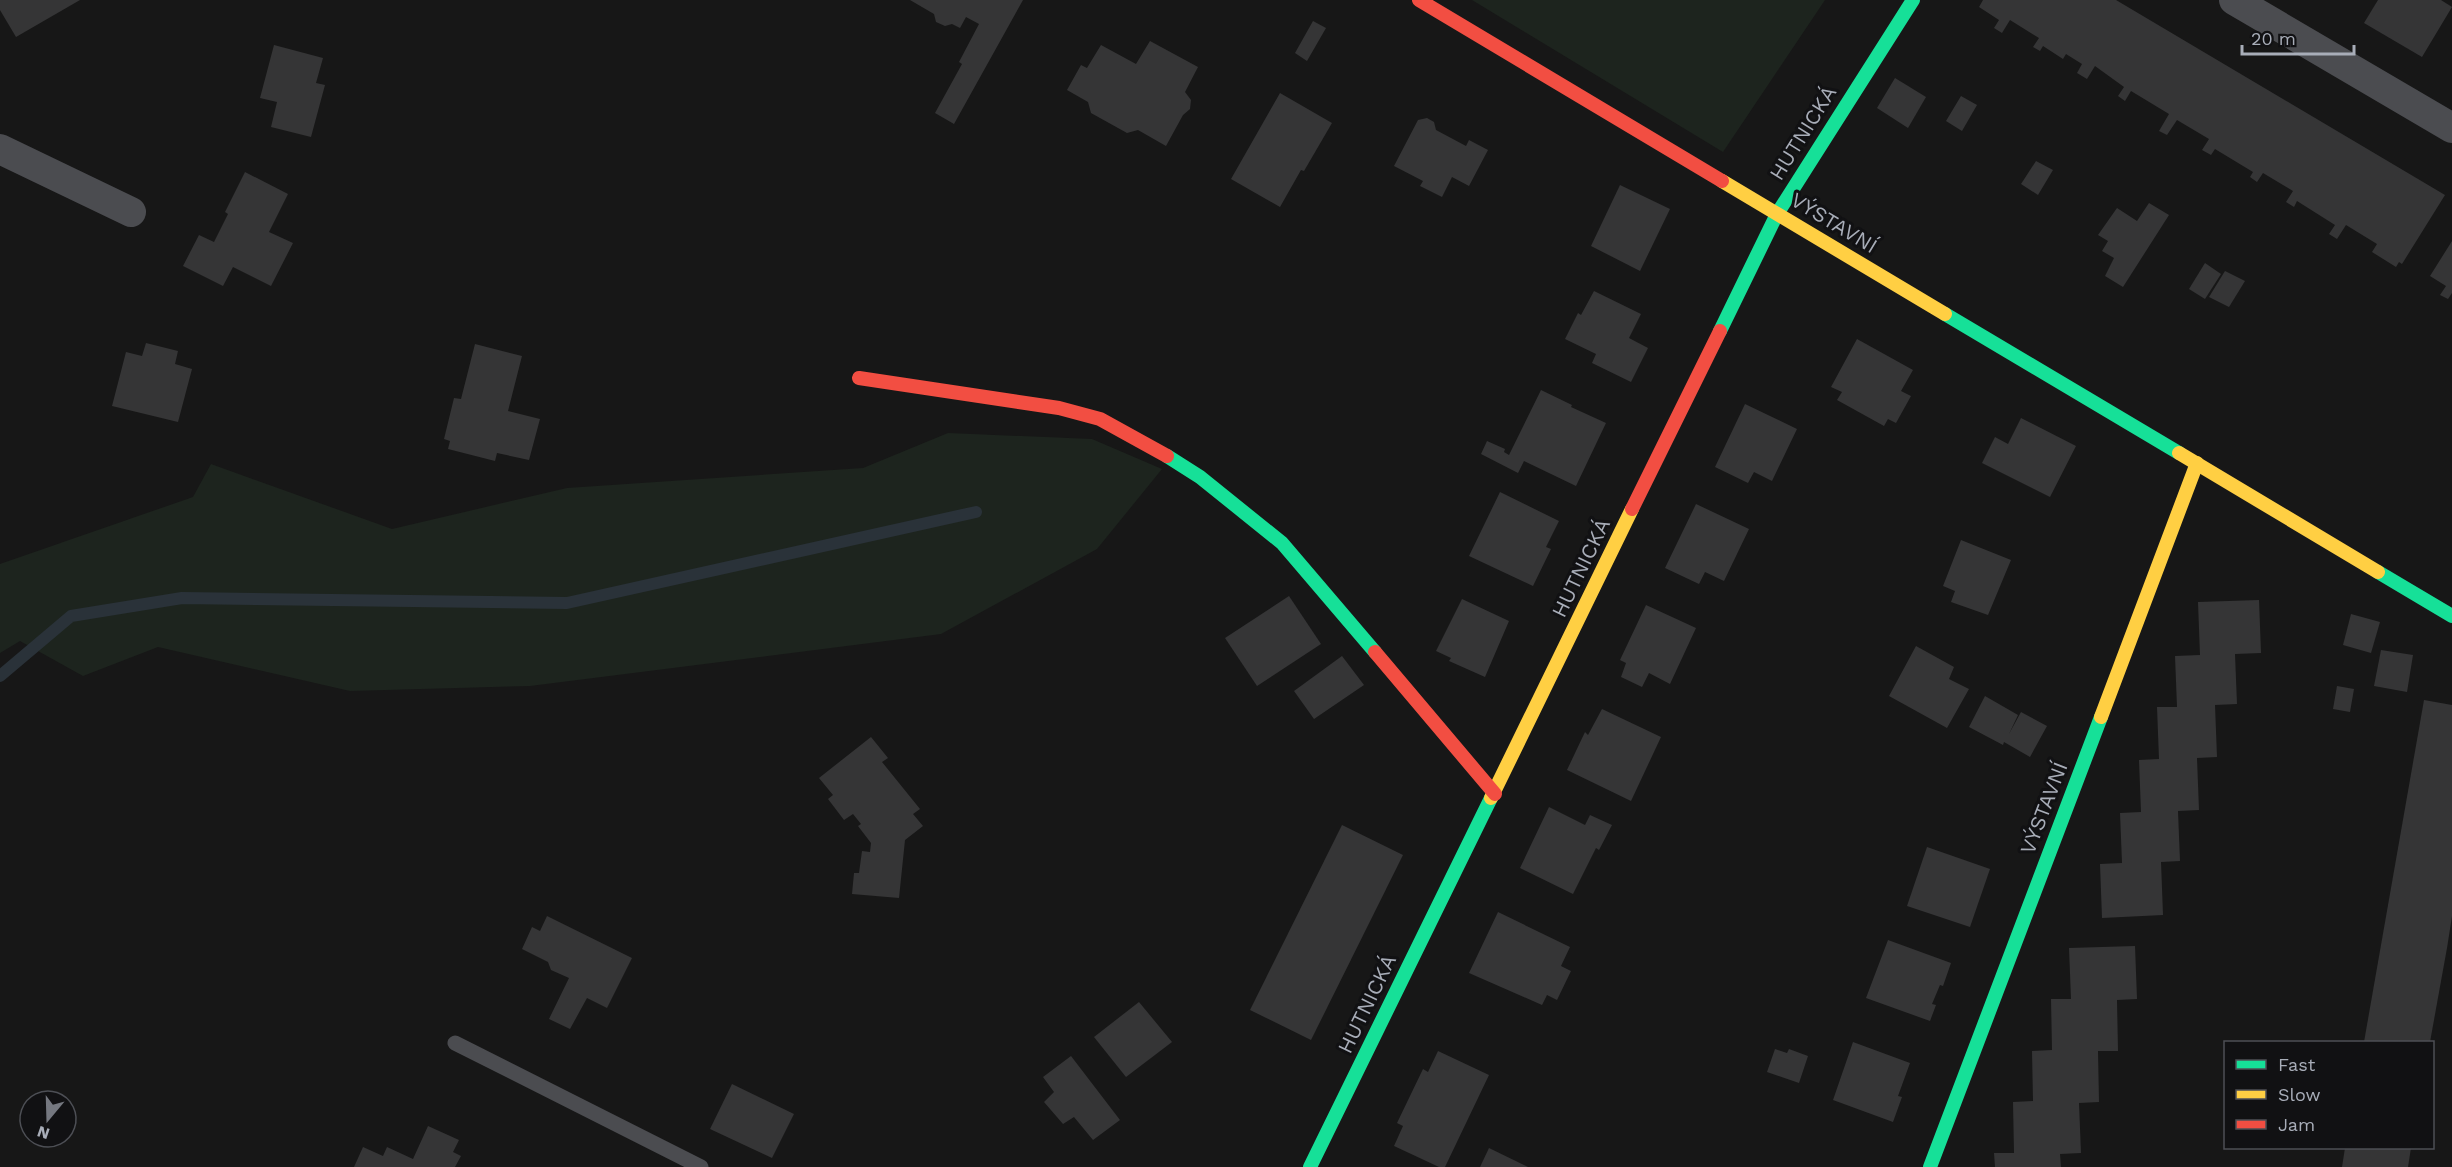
<svg xmlns="http://www.w3.org/2000/svg" width="2452" height="1167" viewBox="0 0 2452 1167" font-family="'Work Sans',sans-serif">
<style>
.green{fill:#1d241e}
.lines{fill:none;stroke-linecap:round;stroke-linejoin:round}
.stream{stroke:#2a3239;stroke-width:12}
.building{fill:#353536}
.lane{stroke:#4b4c50;stroke-width:15}
.street{stroke:#4b4c50;stroke-width:30}
.fast{stroke:#16e098;stroke-width:14}
.slow{stroke:#ffcf43;stroke-width:14}
.jam{stroke:#f24e42;stroke-width:14}
.labels{text-anchor:middle;stroke-width:6;stroke-linejoin:round;paint-order:stroke}
.street-label{font-size:21px;fill:#a8adb8;stroke:#111113}
</style>
<rect width="100%" height="100%" fill="#171717"/>
<!-- green -->
<g class="green">
<polygon points="1472,0 1825,0 1723,152"/>
<polygon points="948,433 1092,439 1162,469 1097,549 941,634 530,686 350,691 158,647 83,676 20,641 0,653 0,564 193,497 211,464 392,529 567,488 863,468"/>
</g>
<g class="lines">
<!-- stream -->
<polyline class="stream" points="0,676 71,616 182,598 567,603 976,512"/>
</g>
<!-- building -->
<g class="building">
<polygon points="0,0 80,0 16,37 0,10"/>
<polygon points="910,0 1023,0 954,124 935,113 962,64 959,62 979,24 966,17 960,28 952,24 945,26 936,22 934,14"/>
<polygon points="1983,0 2116,0 2445,195 2402,264 2399,262 2396,267 2372,252 2377,244 2346,225 2337,239 2329,234 2335,225 2297,201 2294,207 2286,202 2293,191 2263,173 2257,182 2250,177 2253,172 2215,149 2211,155 2202,150 2209,139 2177,120 2167,135 2159,131 2169,114 2131,91 2125,101 2118,96 2124,87 2095,66 2087,79 2077,73 2082,64 2066,54 2063,59 2043,46 2040,51 2033,47 2039,38 2010,20 2002,33 1994,28 1999,20 1979,7"/>
<polygon points="2378,0 2441,0 2452,7 2422,57 2364,23"/>
<polygon points="1313,21 1326,28 1307,61 1295,53"/>
<polygon points="1150,41 1198,67 1185,92 1191,100 1190,109 1183,115 1166,146 1138,130 1127,133 1091,113 1088,102 1067,90 1081,65 1087,68 1101,45 1136,64"/>
<polygon points="274,45 323,58 316,83 325,85 311,137 271,127 277,102 260,98"/>
<polygon points="1895,78 1926,97 1908,128 1877,108"/>
<polygon points="1280,93 1332,123 1304,171 1301,170 1280,207 1231,179"/>
<polygon points="1961,96 1977,105 1962,131 1946,121"/>
<polygon points="1427,118 1434,122 1436,130 1466,146 1469,140 1488,150 1469,186 1452,177 1442,197 1420,186 1423,181 1394,166 1418,120"/>
<polygon points="2036,161 2053,170 2038,195 2021,184"/>
<polygon points="245,172 288,194 269,232 293,243 271,286 233,267 223,286 183,266 199,235 214,242 228,214 225,212"/>
<polygon points="1620,185 1670,209 1640,271 1591,246"/>
<polygon points="2149,203 2169,215 2123,287 2105,276 2114,258 2102,251 2108,241 2098,235 2117,208 2137,221"/>
<polygon points="2452,241 2452,293 2448,299 2440,295 2446,286 2430,276"/>
<polygon points="2205,263 2221,274 2205,299 2189,289"/>
<polygon points="2225,271 2245,281 2229,307 2209,297"/>
<polygon points="1594,291 1641,314 1629,338 1648,348 1631,382 1592,363 1596,354 1565,339 1578,313 1581,315"/>
<polygon points="1857,339 1913,370 1901,391 1911,396 1896,423 1888,419 1884,426 1837,400 1842,392 1831,387"/>
<polygon points="146,343 178,351 175,364 192,369 178,422 112,406 126,352 142,356"/>
<polygon points="475,344 522,356 508,411 540,419 529,460 497,453 495,461 448,449 450,441 444,439 454,398 461,399"/>
<polygon points="1541,390 1572,405 1571,407 1606,423 1576,486 1524,461 1518,473 1481,454 1487,441 1505,449 1504,452 1509,455"/>
<polygon points="1745,404 1797,429 1772,481 1754,472 1748,483 1715,467"/>
<polygon points="2021,418 2076,446 2050,497 1982,463 1995,437 2008,444"/>
<polygon points="1500,492 1559,521 1546,547 1551,549 1533,586 1469,556"/>
<polygon points="1696,504 1749,529 1724,581 1705,572 1699,584 1665,568"/>
<polygon points="1961,540 2011,560 1988,615 1951,602 1955,591 1943,586"/>
<polygon points="1289,596 1321,644 1257,686 1225,638"/>
<polygon points="1462,599 1509,621 1485,677 1449,661 1451,658 1436,651"/>
<polygon points="2259,600 2261,653 2235,654 2237,704 2215,705 2217,757 2197,758 2199,810 2178,811 2180,861 2161,862 2163,915 2102,918 2100,864 2122,863 2120,813 2141,812 2139,760 2159,759 2157,707 2177,707 2175,656 2200,655 2198,602"/>
<polygon points="1646,605 1696,628 1670,684 1649,673 1642,687 1621,677 1626,663 1620,660"/>
<polygon points="2351,614 2380,622 2371,653 2343,645"/>
<polygon points="1916,646 1954,667 1949,679 1969,689 1947,728 1889,696"/>
<polygon points="2381,650 2413,655 2407,692 2374,686"/>
<polygon points="1342,656 1364,685 1314,719 1294,691"/>
<polygon points="2337,686 2354,689 2350,712 2333,709"/>
<polygon points="1985,696 2018,715 2009,734 2021,712 2047,726 2030,757 2004,742 2003,745 1969,727"/>
<polygon points="2424,700 2452,705 2452,916 2447,948 2430,1042 2364,1042"/>
<polygon points="1602,709 1661,737 1631,801 1567,770 1585,732 1588,735"/>
<polygon points="871,737 888,758 882,762 920,809 913,814 923,826 905,840 899,898 852,894 854,873 859,873 862,851 870,852 871,843 858,826 861,824 853,814 844,820 828,799 833,795 819,778"/>
<polygon points="1549,807 1585,825 1590,815 1612,825 1599,850 1596,848 1573,894 1520,868"/>
<polygon points="1342,825 1403,855 1311,1040 1250,1010"/>
<polygon points="1927,847 1990,869 1970,927 1907,906"/>
<polygon points="1498,912 1570,947 1561,966 1571,971 1557,1000 1547,995 1542,1005 1469,973"/>
<polygon points="547,916 632,958 607,1008 587,998 570,1029 549,1019 569,978 551,970 548,962 522,949 532,927 540,931"/>
<polygon points="1888,940 1951,963 1943,986 1940,985 1932,1004 1936,1005 1930,1021 1866,998"/>
<polygon points="2135,946 2137,999 2117,1000 2118,1051 2098,1051 2099,1102 2079,1103 2081,1153 2060,1154 2061,1167 1995,1167 1994,1153 2014,1153 2013,1102 2033,1101 2032,1051 2052,1050 2051,999 2071,999 2069,948"/>
<polygon points="1139,1002 1172,1042 1126,1077 1094,1037"/>
<polygon points="1853,1042 1910,1063 1898,1096 1902,1097 1893,1122 1833,1100"/>
<polygon points="1775,1049 1787,1053 1789,1049 1808,1056 1799,1083 1767,1072"/>
<polygon points="1438,1051 1489,1075 1445,1167 1439,1167 1394,1146 1403,1126 1397,1123 1423,1069 1428,1072"/>
<polygon points="1071,1056 1120,1120 1093,1140 1074,1117 1063,1124 1044,1102 1054,1092 1043,1077"/>
<polygon points="732,1084 794,1114 772,1158 710,1129"/>
<polygon points="428,1126 459,1140 453,1152 461,1156 455,1167 354,1167 363,1147 383,1156 387,1147 413,1159"/>
<polygon points="1489,1148 1528,1167 1480,1167"/>
<polygon points="2345,1148 2411,1148 2408,1167 2342,1167"/>
</g>
<g class="lines">
<!-- lane -->
<polyline class="lane" points="455,1043 701,1167"/>
<!-- street -->
<g class="street">
<polyline points="2234,0 2452,128"/>
<polyline points="0,149 131,212"/>
</g>
<!-- fast -->
<g class="fast">
<polyline points="1945,314 2179,453"/>
<polyline points="1720,331 1777,214 1913,0"/>
<polyline points="1167,456 1200,477 1282,543 1375,652"/>
<polyline points="2378,572 2452,616"/>
<polyline points="1310,1167 1491,798"/>
<polyline points="1930,1167 2101,717"/>
</g>
<!-- slow -->
<g class="slow">
<polyline points="1722,181 1945,314"/>
<polyline points="2179,453 2378,572"/>
<polyline points="2101,717 2197,463"/>
<polyline points="1491,798 1632,509"/>
</g>
<!-- jam -->
<g class="jam">
<polyline points="1419,0 1722,181"/>
<polyline points="859,378 1059,408 1100,419 1167,456"/>
<polyline points="1632,509 1720,331"/>
<polyline points="1375,652 1495,794"/>
</g>
</g>
<g class="labels">
<!-- street labels -->
<g class="street-label">
<text transform="translate(1803 133) rotate(-58)" y="7">HUTNICKÁ</text>
<text transform="translate(1834 223) rotate(31)" y="7">VÝSTAVNÍ</text>
<text transform="translate(1581 568) rotate(-64)" y="7">HUTNICKÁ</text>
<text transform="translate(2044 808) rotate(-69)" y="7">VÝSTAVNÍ</text>
<text transform="translate(1367 1004) rotate(-64)" y="7">HUTNICKÁ</text>
</g>
</g>
<!-- legend -->
<rect x="2224" y="1041" width="210" height="108" fill="#111113" stroke="#4d4f55" stroke-width="1.5"/>
<rect x="2236" y="1060" width="30" height="9" fill="#16e098" stroke="#4d4f55" stroke-width="1.5"/>
<text x="2278" y="1071" font-size="18" fill="#a8adb8">Fast</text>
<rect x="2236" y="1090" width="30" height="9" fill="#ffcf43" stroke="#4d4f55" stroke-width="1.5"/>
<text x="2278" y="1101" font-size="18" fill="#a8adb8">Slow</text>
<rect x="2236" y="1120" width="30" height="9" fill="#f24e42" stroke="#4d4f55" stroke-width="1.5"/>
<text x="2278" y="1131" font-size="18" fill="#a8adb8">Jam</text>
<!-- north arrow -->
<g transform="translate(48 1119) rotate(199)"><circle r="28" fill="#111113" stroke="#4d4f55" stroke-width="1.5"/>
<path d="M0-4.5L10 22L0 15L-10 22Z" fill="#757880"/>
<text y="-9" font-size="16" font-weight="bold" text-anchor="middle" fill="#a8adb8">N</text>
</g>
<!-- scale -->
<path d="M2242 45v9h112v-9" fill="none" stroke="#a8adb8" stroke-width="3"/>
<text x="2251" y="45" font-size="18" fill="#a8adb8" stroke="#111113" stroke-width="4.5" paint-order="stroke">20 m</text>
</svg>
